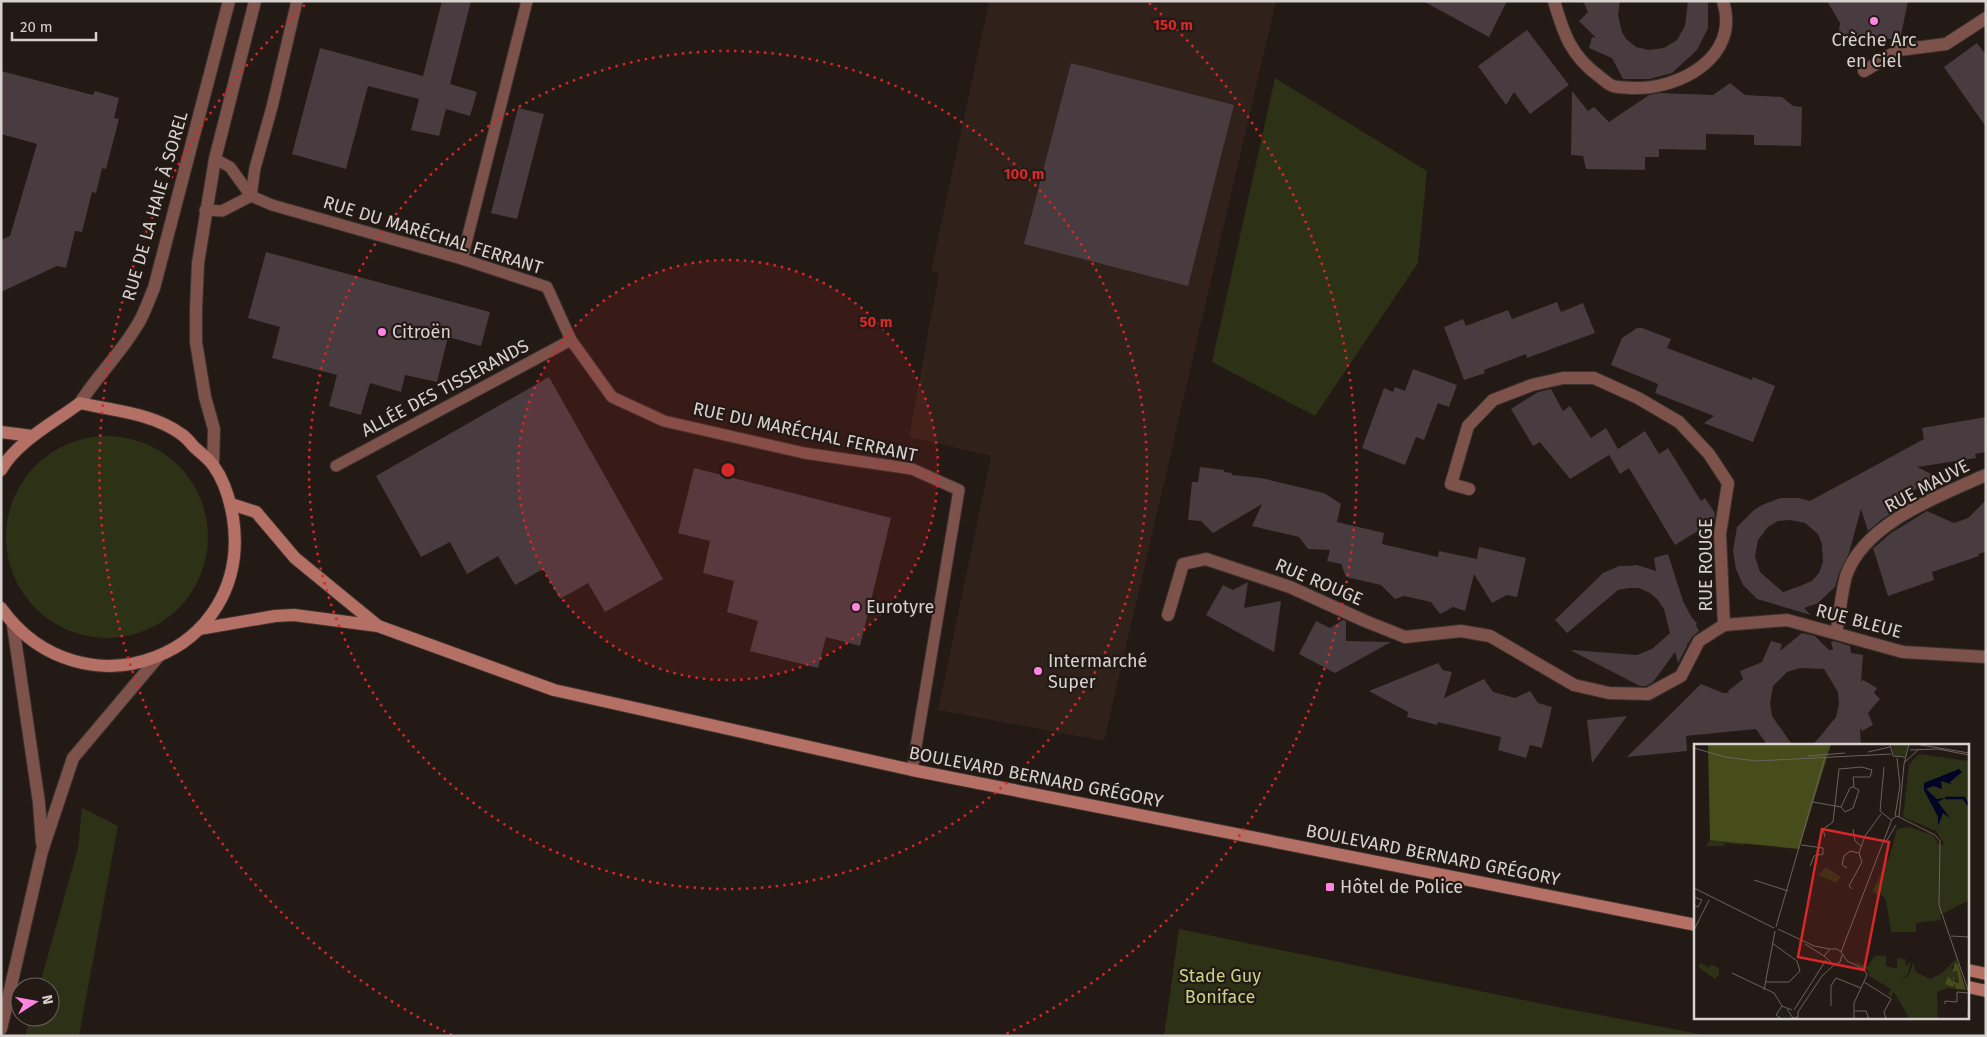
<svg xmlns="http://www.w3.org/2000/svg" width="1987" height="1037" viewBox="0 0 1987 1037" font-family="'Fira Sans',sans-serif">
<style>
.built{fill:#30211a}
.green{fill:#2d3115}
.building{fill:#483c40;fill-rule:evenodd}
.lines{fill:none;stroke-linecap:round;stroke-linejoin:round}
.lane-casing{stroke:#3c332f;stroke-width:13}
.street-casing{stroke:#3c332f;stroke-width:14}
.secondary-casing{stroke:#3c332f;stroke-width:14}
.lane{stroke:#7d524b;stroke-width:11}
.street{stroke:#7d524b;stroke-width:12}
.secondary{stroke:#b57065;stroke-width:12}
.ring{fill:none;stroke:#d62828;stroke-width:2.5;stroke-dasharray:2.5 5}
.poi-dot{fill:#fe85e0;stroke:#231915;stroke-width:2}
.labels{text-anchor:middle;stroke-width:4.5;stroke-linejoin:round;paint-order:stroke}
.poi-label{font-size:18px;fill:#d8d2cf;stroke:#231915;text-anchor:start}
.street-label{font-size:18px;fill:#d8d2cf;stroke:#231915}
.park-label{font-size:18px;fill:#c6d385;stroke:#231915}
.inset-river{fill:none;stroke:#000425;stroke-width:2.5}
.inset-road{fill:none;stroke:#6b635f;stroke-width:1}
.view{fill:#d62828;fill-opacity:0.15;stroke:#d62828;stroke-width:2.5}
.inset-edge{fill:none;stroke:#d8d2cf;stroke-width:2.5}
.centre{fill:#d62828;stroke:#231915;stroke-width:2.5}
.ring-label{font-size:15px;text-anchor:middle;font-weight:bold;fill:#d62828;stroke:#231915;stroke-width:4.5;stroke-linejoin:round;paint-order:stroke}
</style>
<rect width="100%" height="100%" fill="#231915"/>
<!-- built -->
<polygon class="built" points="989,1 1276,1 1104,741 938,710 991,456 909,437 939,273 931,271"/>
<!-- green -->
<g class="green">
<polygon points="1275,78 1427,171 1418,263 1315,416 1212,362"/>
<circle cx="107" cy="537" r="101"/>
<polygon points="82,808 118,826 79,1036 25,1036 30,1017 50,1017 50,987 39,987 78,848"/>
<polygon points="1179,929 1558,1007 1710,1036 1164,1036"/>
</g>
<!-- building -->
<g class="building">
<polygon points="442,1 471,1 450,84 477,92 470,116 446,109 439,136 411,130 419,99 368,86 346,169 292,154 320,48 423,76"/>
<polygon points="1423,1 1507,1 1489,37"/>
<polygon points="1583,1 1620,1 1618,15 1622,32 1626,39 1636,47 1649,50 1664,48 1677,40 1685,26 1688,1 1708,1 1708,28 1697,50 1672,73 1649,79 1623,79 1612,58 1589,48 1592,37 1596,38 1579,21 1588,12"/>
<polygon points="1827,1 1908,1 1900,40 1864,36 1863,41 1848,40 1838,36 1840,23"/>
<polygon points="1527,30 1569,85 1530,114 1514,92 1506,105 1478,66"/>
<polygon points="1977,43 1986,55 1986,127 1944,67"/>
<polygon points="1071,63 1234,105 1188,286 1024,244"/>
<polygon points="1,71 93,95 95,91 119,98 114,118 119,119 106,169 102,168 96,193 92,192 82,232 75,231 66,268 57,266 1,292 1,240 10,236 37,144 1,134"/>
<polygon points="1730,83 1745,95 1782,97 1793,106 1802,107 1801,146 1754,145 1754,135 1706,134 1706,150 1659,149 1659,157 1645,157 1645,170 1586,169 1583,156 1571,155 1572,91 1588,111 1594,107 1609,122 1649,95 1660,93 1713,95"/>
<polygon points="518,108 544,114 517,219 491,213"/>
<polygon points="266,252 490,312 481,346 448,337 437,382 405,375 401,392 370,383 361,415 329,406 337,375 272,358 280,327 248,318"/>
<polygon points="1557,302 1561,312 1583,303 1595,333 1527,358 1526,354 1484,370 1485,373 1464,380 1444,327 1463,319 1466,326 1508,310 1512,319"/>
<polygon points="1637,328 1642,328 1671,339 1667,348 1752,380 1753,377 1775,386 1753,442 1704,423 1714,416 1655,393 1658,384 1611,365 1622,338"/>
<polygon points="1413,369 1457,385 1449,407 1438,403 1424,440 1416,437 1405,465 1362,448 1384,388 1393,392 1395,387 1405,391"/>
<polygon points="549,377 663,579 605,612 588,583 560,599 543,569 515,585 498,556 467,574 450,542 421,557 376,476"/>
<polygon points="1551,389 1563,411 1570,406 1591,438 1606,428 1618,449 1645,431 1659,454 1668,448 1701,501 1705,498 1715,513 1714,521 1675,545 1629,468 1620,474 1609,455 1570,479 1540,442 1533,446 1511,409 1538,392"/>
<path d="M1986,417V452L1975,454L1976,458L1917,467L1937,477L1900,498L1909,502L1881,520L1868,531L1861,509L1849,553L1839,573L1835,587L1818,603L1804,608L1811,615L1757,599L1743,585L1736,569L1733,551L1737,527L1754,510L1762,505L1780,498H1799L1810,501L1924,439L1922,428ZM1790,520L1805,523L1818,534L1822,544L1823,562L1819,573L1812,581L1800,586L1783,592L1760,572L1755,557L1756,551L1758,540L1768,527L1778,521Z"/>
<polygon points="1200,467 1224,470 1224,472 1232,473 1232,475 1261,478 1324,493 1341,504 1337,522 1384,533 1382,544 1438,557 1439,551 1477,559 1479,547 1526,558 1517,597 1507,595 1492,603 1474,574 1465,611 1453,607 1440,614 1431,602 1404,596 1395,599 1381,585 1346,577 1341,564 1327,561 1330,550 1308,549 1299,537 1252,526 1262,504 1213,533 1201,521 1188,520 1192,482 1198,482"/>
<polygon points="694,468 891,518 860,646 826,637 818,668 750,651 758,621 727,612 734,581 703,573 710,541 678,533"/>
<polygon points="1986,500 1986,552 1978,554 1979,556 1932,572 1934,580 1888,596 1873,548 1875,547 1891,533 1927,511 1954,523 1968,518"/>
<polygon points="1668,554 1683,601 1692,618 1697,623 1696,625 1699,631 1692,637 1688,644 1687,643 1687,646 1678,663 1675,652 1653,682 1646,686 1640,686 1572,651 1572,650 1637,655 1652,649 1670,633 1664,609 1657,599 1650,593 1639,588 1629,588 1618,590 1567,633 1555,620 1603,573 1619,566 1627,566 1637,565 1656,571 1654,558"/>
<polygon points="1248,582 1244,608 1281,601 1274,652 1206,615 1223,585 1233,590"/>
<polygon points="1343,620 1346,621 1346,641 1391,642 1335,673 1299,654 1316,621 1330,628"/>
<polygon points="1802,633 1815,636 1829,650 1833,650 1831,642 1834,641 1850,646 1851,653 1863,655 1861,682 1863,680 1877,688 1874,693 1880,699 1868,713 1873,725 1862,731 1860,728 1861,746 1812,746 1836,717 1839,704 1838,692 1824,669 1800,668 1787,672 1773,686 1770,703 1772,716 1793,746 1768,746 1756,729 1686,736 1687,751 1627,757 1701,684 1723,693 1729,693 1728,691 1743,679 1740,671 1762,662 1771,641 1782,644 1780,651"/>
<polygon points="1438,663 1443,670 1452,672 1444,698 1484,679 1493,692 1515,698 1530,691 1538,703 1552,707 1542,748 1530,745 1526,758 1498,750 1501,737 1438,722 1437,725 1407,717 1408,712 1369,691"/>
<polygon points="1627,716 1592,763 1587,720"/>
</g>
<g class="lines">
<!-- lane casing -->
<g class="lane-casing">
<g id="lane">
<polyline points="215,159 230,167 251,196 272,205 462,259 547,287 571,340 612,397 664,421 804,453 912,469 959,490 912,770"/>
<polyline points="205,210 222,211 251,196 255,168 272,107 297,1"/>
<polyline points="462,259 527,1"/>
<polyline points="336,466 571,340"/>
</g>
</g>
<!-- street casing -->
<g class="street-casing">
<g id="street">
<path d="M1554,1C1564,35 1571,56 1600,77C1604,80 1609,85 1613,86C1618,88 1626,87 1632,88C1679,90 1741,57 1723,1"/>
<polyline points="1864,71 1899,50 1946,44 1986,18"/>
<path d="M80,403C97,376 120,354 136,327C144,316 148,301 154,288L229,1"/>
<polyline points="213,465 214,429 205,397 196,342 196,310 198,263 215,159 255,1"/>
<polyline points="1168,615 1183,564 1206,559 1290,587 1365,621 1405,637 1461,631 1490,636 1574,685 1609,693 1648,694 1681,676 1699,641 1724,625 1720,534 1728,483 1709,454 1679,422 1638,398 1594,378 1563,378 1532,385 1493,400 1468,426 1451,484 1469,489"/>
<polyline points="13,625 39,803 42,843"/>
<polyline points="1724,625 1787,620 1903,652 1986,657"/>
<path d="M1836,633C1840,615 1841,594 1846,576C1864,523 1939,496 1986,475"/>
<polyline points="1,1029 42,851 73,758 159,656"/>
</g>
</g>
<!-- secondary casing -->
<g class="secondary-casing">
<g id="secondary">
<polyline points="1,432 32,436"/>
<path d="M1,470C16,442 55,422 80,403C114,411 152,413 181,434C186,437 190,442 194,447C201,453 208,458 213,465C224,480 230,500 233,518C254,656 82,721 1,608"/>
<polyline points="231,504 256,512 295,558 378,626"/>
<polyline points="199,629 275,616 294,615 378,626 554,690 912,770 1696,925"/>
<polyline points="1968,970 1986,974"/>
<polyline points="1968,987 1986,991"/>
</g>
</g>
<!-- lane -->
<use href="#lane" class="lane"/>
<!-- street -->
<use href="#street" class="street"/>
<!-- secondary -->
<use href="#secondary" class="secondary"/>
</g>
<!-- distance rings -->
<circle cx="728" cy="470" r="210" fill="#d62828" fill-opacity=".12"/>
<g class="ring">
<circle cx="728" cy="470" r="210"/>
<circle cx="728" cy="470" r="419"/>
<path d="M452 1035A629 629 0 0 1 307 3M1149 3A629 629 0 0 1 1004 1035"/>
</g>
<!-- markers -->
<g class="poi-dot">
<circle cx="1874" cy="21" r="5"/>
<circle cx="382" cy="332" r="5"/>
<circle cx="856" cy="607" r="5"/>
<circle cx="1038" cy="671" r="5"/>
<rect x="1325" y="882" width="10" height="10" rx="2.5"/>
</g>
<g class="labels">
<!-- poi labels -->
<g class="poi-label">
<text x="1874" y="46" text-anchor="middle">Crèche Arc<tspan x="1874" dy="21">en Ciel</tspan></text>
<text x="392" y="338">Citroën</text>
<text x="866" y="613">Eurotyre</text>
<text x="1048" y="667">Intermarché<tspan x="1048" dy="21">Super</tspan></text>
<text x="1340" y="893">Hôtel de Police</text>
</g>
<!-- street labels -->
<g class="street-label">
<text transform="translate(155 206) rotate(-74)" y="6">RUE DE LA HAIE À SOREL</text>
<text transform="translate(433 235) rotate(17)" y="6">RUE DU MARÉCHAL FERRANT</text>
<text transform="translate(445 388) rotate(-28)" y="6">ALLÉE DES TISSERANDS</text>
<text transform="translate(805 432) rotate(12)" y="6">RUE DU MARÉCHAL FERRANT</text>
<text transform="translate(1927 486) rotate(-28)" y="6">RUE MAUVE</text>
<text transform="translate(1706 565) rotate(-90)" y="6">RUE ROUGE</text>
<text transform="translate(1319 582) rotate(23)" y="6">RUE ROUGE</text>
<text transform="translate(1859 621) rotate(15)" y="6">RUE BLEUE</text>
<text transform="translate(1036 777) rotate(11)" y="6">BOULEVARD BERNARD GRÉGORY</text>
<text transform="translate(1433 855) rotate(11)" y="6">BOULEVARD BERNARD GRÉGORY</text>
</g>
<!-- park labels -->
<g class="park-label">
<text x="1220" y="982">Stade Guy<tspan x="1220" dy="21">Boniface</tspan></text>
</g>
</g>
<!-- overview -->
<g transform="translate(1694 744)">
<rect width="275" height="275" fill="#231915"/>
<path d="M198,0H214L212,11L204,13L199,10ZM225,10L275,17V156L246,171L247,176L222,179V188H197L192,157L189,152L178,148L196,111L203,85L215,83L239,91L245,101L250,100L242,87L209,73L215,20ZM16,96H33L51,98L50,101L31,99L30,102H12ZM132,123L147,133L142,139L124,131ZM180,212H192V222L200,224H203V214L211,215L212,222L217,217L214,230L206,237L215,231L219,219L222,228L236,235L248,229L262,215L264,220L257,223L259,228L263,227L265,239L260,235L257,238L254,232L251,239L262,241V245L253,244L243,248L244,275H209L215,274L200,248L197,253L194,250L197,245L175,232L174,226L157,217L174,222ZM7,219L15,224L17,220L25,224V230L21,235L4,223Z" fill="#2d3115"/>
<path d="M14,0H137L105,105L16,96ZM261,219L264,220L272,246L262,245L261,240L259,243L251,240L254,232L259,238V231L261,238L265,239L263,227L258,228Z" fill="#464d1b"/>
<path d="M265,25L268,28L256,38L257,40L247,37L248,45L239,42L232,45L243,55L251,54L244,58L256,74L249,69L244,82V73L230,46V39Z" fill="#000425"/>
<path class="inset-river" d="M251,54H270L274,61"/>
<path class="inset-road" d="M196,0L199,12L211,13M221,0L275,9M0,4L31,13L62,17L197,10M216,6L244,5L275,11M174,8L196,3M114,12L151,9M211,18L225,5M190,23L186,67L197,76M119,58L147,63M147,63L151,68L159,64L165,46L159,43M201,72L206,42L203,14M205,73L210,20L215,0M159,85L161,97L167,102M131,93L129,85L139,78L145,25L168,23L178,26L176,33H159L160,42L156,44L147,63M193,96L202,81M107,101L129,104V110L120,112L116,122M165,109L171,92L187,70M153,124L148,121L150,112L156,107L165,109L168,118L155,142L158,145M60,136L94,147M0,144L80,184M0,153L8,156L4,163L0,161M82,183L131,13M84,185L120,202L136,205M0,186L15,156M257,192L275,193M111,200L130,212M147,208L198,75L203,72L241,91L246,97L245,161L275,249M148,211L146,218L140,221L130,212L136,205H143L147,208L153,217L170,225L173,231L160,259V275M38,229L80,249L88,262L98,266M71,238H95L106,227L103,217L78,199M170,238L197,255L190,268L192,275M70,246L81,187M251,260V257L263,258V248L275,249M137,262V242L142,234L167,244M93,265L99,274L104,273V268M100,266L132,216M161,267H172L175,275M104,268L128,232L140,221M274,272L275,250M88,275L82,271L88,262"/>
<path class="view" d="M128,85L195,98L170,226L104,213Z"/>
<rect width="275" height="275" class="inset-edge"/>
</g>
<circle cx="728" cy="470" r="8" class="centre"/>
<g class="ring-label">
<text x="1173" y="30">150 m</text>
<text x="1024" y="179">100 m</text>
<text x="876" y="327">50 m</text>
</g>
<!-- border -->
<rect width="1987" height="1037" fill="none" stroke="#d8d2cf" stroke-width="5"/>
<!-- north arrow -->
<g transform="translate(35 1002) rotate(79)"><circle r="24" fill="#231915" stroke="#6b635f"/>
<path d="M0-4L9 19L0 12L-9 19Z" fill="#fe85e0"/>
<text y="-8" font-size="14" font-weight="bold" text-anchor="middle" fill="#d8d2cf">N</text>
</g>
<!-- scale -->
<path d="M12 32v8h84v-8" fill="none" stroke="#d8d2cf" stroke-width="2.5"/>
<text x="20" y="32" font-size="15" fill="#d8d2cf" stroke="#231915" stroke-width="4" paint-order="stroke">20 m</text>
</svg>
